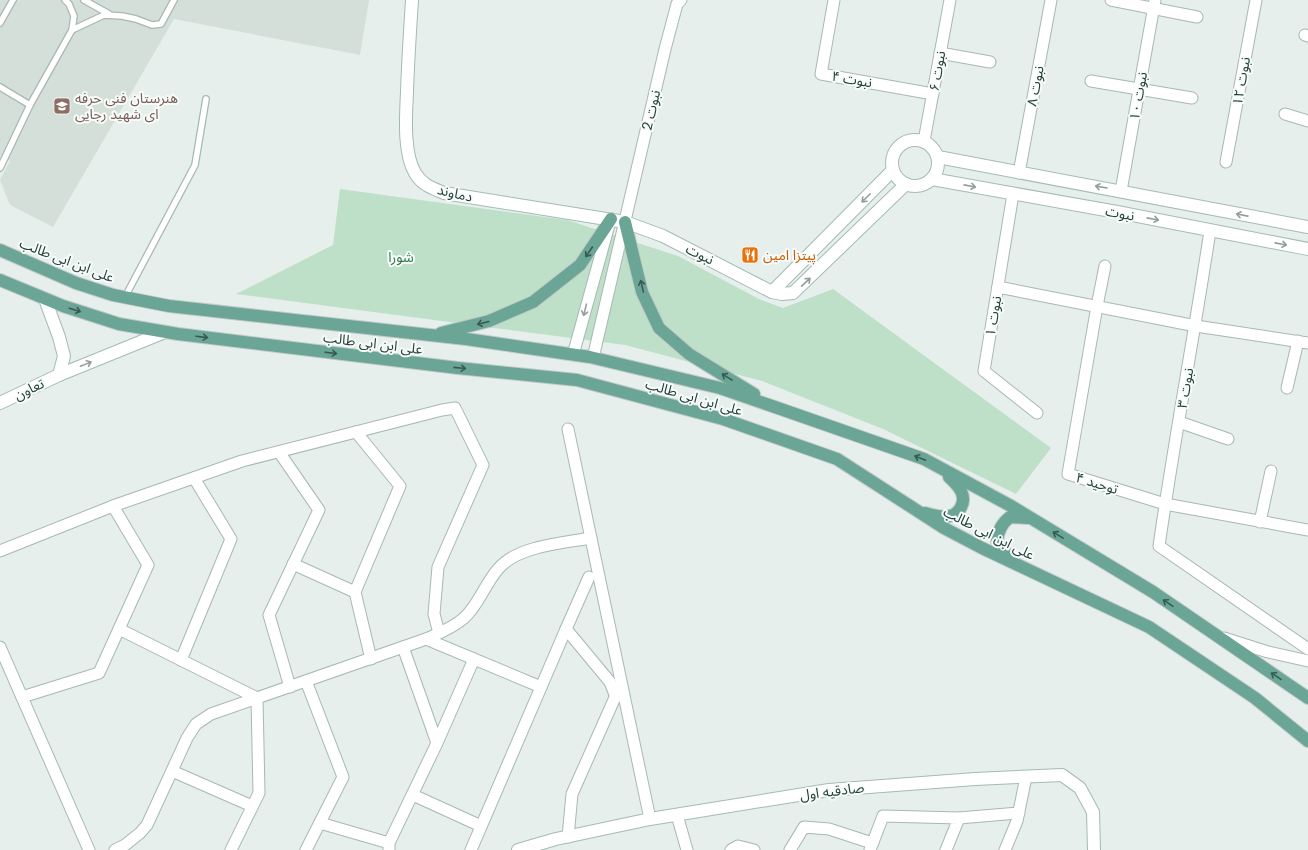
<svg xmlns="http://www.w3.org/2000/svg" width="1308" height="850" viewBox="0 0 1308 850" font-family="Poppins,'Noto Sans Arabic',sans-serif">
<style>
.built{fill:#d4dfda}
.green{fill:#bfe0c8}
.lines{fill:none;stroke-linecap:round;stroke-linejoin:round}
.lane-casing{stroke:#a8b8b2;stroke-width:8}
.street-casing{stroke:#a8b8b2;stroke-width:13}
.secondary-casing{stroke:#a4bbb3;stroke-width:14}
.primary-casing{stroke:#c2cac8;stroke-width:14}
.lane{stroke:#fff;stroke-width:5.5}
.street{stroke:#fff;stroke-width:11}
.secondary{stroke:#fff;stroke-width:12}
.primary{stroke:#6aa596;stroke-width:12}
.oneway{stroke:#92a09c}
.oneway2{stroke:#365b51}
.labels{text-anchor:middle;stroke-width:4;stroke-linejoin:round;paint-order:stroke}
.street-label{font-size:14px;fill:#24423a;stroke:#f7fbf9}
.education-label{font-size:14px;fill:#785e54;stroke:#f7fbf9;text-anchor:start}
.food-label{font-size:14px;fill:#c56008;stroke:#f7fbf9;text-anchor:start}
.park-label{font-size:14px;fill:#2d7a4b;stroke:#f7fbf9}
</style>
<rect width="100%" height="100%" fill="#e6efeb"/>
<!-- built -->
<polygon class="built" points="0,0 369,0 360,55 174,19 53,227 10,205 0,180 10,161 0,156"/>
<!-- green -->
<polygon class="green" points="340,189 567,220 678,256 759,299 783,308 833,289 1051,448 1016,494 883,429 762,381 625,345 236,294 333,245"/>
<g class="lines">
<!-- lane casing -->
<g class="lane-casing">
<g id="lane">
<polyline points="84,0 109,14"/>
<polyline points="0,23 13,0"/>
<polyline points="72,30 104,15 122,16 136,19 152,25 161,24 174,0"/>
<polyline points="0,87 30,105"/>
<polyline points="0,168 30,105 72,30 74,16 69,4 65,0"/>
<polyline points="125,297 195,165 206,99"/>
</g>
</g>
<!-- street casing -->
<g class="street-casing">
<g id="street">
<polyline points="834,0 821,74 933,94"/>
<polyline points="1111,0 1197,17"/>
<polyline points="1305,35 1308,36"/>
<polyline points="940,53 990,62"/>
<polyline points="1091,81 1192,98"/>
<polyline points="1285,114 1308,121"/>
<polyline points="924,141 950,0"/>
<polyline points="1226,162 1256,0"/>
<polyline points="1019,173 1051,0"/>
<polyline points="1121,191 1155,0"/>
<polyline points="1013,194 984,371 1037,413"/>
<path d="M1210,231C1194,336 1174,441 1159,546L1308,649"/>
<polyline points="1105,266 1097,306 1068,474 1165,504 1308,530"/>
<polyline points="998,287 1196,326 1308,343"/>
<polyline points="573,355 609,225"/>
<polyline points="593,358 665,49 677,4 681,0"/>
<polyline points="1287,388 1298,341"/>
<polyline points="1179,422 1228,439"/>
<polyline points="568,429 650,819"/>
<polyline points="356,432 400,486 355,592 371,659"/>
<polyline points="279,452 319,510 269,615 290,687"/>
<polyline points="1260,522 1271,471"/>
<polyline points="0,551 113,506 242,461 442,410 455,408 483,465 438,567 434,614 439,633"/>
<polyline points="293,564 355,592"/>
<polyline points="589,577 566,629 610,682 616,697"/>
<polyline points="119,629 257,698 259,793 231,850"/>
<polyline points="1224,638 1268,652 1308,661"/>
<polyline points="426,639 541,687"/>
<polyline points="0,647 89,850"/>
<polyline points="403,647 437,743"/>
<polyline points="181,660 231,539 194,478"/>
<polyline points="306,681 343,777 306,850"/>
<polyline points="22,697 99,673 148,565 113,506"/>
<polyline points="172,771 252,806"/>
<polyline points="413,795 481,826"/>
<polyline points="677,815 687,850"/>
<polyline points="959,818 1019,813"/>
<polyline points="320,823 389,843"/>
<polyline points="568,837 572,794 621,684"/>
<path d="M115,850L125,845L140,833L147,825L187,738L196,724L211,714L426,639C439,633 453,628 464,618C479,605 485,583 499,568C518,546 563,543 591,538"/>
<polyline points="389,850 389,843 437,743 474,659"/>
<polyline points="471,850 566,629"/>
<polyline points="731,850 738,846 754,850"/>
<polyline points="790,850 804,827 829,829 872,843"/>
<polyline points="870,850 883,816 959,818 946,850"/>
<polyline points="1005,850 1017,821 1026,777"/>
</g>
</g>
<!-- secondary casing -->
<g class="secondary-casing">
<g id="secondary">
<path d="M412,0C410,31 408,61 407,92C406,115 403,152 415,173C422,185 432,188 444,193L625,222L663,236L772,292L782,294L793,293L906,184"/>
<circle cx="915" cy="163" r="23"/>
<polyline points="938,157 1308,227"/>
<polyline points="932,179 1117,212 1308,249"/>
<polyline points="772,292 893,170"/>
<polyline points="45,299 59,337 64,356 59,375 165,332"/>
<polyline points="0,403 59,375"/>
<polyline points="518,850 556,839 650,819 829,790 975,779 1062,775 1080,788 1093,812 1094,850"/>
</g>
</g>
<!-- primary casing -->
<g class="primary-casing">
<g id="primary">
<polyline points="625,222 642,292 659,328 689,354 754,394"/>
<polyline points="0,250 76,283 113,295 169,306 466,339 590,357 720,388 772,406 924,459 1011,506 1153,592 1308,698"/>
<polyline points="0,280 63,306 119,324 178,334 458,368 577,380 723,419 837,459 944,528 982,548 1149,627 1255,698 1308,741"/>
<polyline points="441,333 489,321 533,302 580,265 611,219"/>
<path d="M925,513C932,515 943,518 950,516C955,515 957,513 960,509C968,496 959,486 949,477"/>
<path d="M1012,560L997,541C998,530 1002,523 1010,517L1028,518"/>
</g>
</g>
<!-- lane -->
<use href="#lane" class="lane"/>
<!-- street -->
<use href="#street" class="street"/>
<!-- secondary -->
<use href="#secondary" class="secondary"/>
<!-- primary -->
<use href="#primary" class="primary"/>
</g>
<!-- one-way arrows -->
<defs><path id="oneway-shaft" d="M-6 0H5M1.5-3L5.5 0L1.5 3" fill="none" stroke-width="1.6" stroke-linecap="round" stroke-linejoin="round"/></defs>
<g class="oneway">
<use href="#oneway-shaft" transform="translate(970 186) rotate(11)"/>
<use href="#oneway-shaft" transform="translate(1101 187) rotate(-170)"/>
<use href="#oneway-shaft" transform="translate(866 198) rotate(135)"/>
<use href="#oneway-shaft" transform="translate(1242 215) rotate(-169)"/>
<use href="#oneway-shaft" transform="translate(1153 219) rotate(11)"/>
<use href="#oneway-shaft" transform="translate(1281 244) rotate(11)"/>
<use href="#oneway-shaft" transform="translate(806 282) rotate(-43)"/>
<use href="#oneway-shaft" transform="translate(585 310) rotate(104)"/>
<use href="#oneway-shaft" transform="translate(86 364) rotate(-22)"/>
</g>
<g class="oneway2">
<use href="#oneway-shaft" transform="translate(589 252) rotate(124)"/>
<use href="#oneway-shaft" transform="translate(642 286) rotate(-103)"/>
<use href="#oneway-shaft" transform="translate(75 310) rotate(17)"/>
<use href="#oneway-shaft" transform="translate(483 323) rotate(166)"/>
<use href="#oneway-shaft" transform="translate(202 337) rotate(7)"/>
<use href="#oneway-shaft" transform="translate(331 353) rotate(7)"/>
<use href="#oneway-shaft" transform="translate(460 368) rotate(6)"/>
<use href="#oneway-shaft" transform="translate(727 377) rotate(-148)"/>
<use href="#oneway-shaft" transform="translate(920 458) rotate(-158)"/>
<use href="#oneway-shaft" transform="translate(1058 535) rotate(-149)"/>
<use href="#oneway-shaft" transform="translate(1168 603) rotate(-146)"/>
<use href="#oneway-shaft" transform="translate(1276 676) rotate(-146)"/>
</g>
<!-- icons -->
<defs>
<g id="school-square" transform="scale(0.9)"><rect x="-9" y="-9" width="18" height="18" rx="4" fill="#8d6e63" stroke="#f7fbf9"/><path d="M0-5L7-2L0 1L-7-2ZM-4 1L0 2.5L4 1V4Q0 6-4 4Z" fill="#fff"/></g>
<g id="restaurant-square" transform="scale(0.9)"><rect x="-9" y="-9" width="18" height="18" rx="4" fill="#e8710a" stroke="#f7fbf9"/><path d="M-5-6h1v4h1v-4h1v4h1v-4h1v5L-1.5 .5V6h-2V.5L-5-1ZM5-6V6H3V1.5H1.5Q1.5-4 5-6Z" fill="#fff"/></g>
</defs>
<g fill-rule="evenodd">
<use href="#school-square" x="62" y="106"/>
<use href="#restaurant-square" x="750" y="255"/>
</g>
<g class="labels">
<!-- street labels -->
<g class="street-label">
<text transform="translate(937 71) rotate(-80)" y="5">نبوت ۶</text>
<text transform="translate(852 79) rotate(10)" y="5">نبوت ۴</text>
<text transform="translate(1241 81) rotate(-80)" y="5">نبوت ۱۲</text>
<text transform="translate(1035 86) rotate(-79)" y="5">نبوت ۸</text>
<text transform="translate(1138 96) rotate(-80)" y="5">نبوت ۱۰</text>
<text transform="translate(651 110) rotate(-77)" y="5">نبوت 2</text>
<text transform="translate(455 193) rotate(13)" y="5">دماوند</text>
<text transform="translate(1120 213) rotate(11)" y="5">نبوت</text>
<text transform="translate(700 254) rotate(26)" y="5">نبوت</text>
<text transform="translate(67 260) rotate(21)" y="5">علی ابن ابی طالب</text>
<text transform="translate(993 316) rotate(-80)" y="5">نبوت ۱</text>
<text transform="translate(373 343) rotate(7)" y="5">علی ابن ابی طالب</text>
<text transform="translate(1185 388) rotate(-80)" y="5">نبوت ۳</text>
<text transform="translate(29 389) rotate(-26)" y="5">تعاون</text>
<text transform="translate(694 397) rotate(16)" y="5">علی ابن ابی طالب</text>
<text transform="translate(1097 483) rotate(17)" y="5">توحید ۴</text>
<text transform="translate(989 533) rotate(27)" y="5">علی ابن ابی طالب</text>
<text transform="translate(832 791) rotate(-7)" y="5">صادقیه اول</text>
</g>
<!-- education labels -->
<g class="education-label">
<text x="75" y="103">هنرستان فنی حرفه<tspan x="75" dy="16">ای شهید رجایی</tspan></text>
</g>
<!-- food labels -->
<g class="food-label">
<text x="763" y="260">پیتزا امین</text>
</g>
<!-- park labels -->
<g class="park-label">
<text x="401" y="262">شورا</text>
</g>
</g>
</svg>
